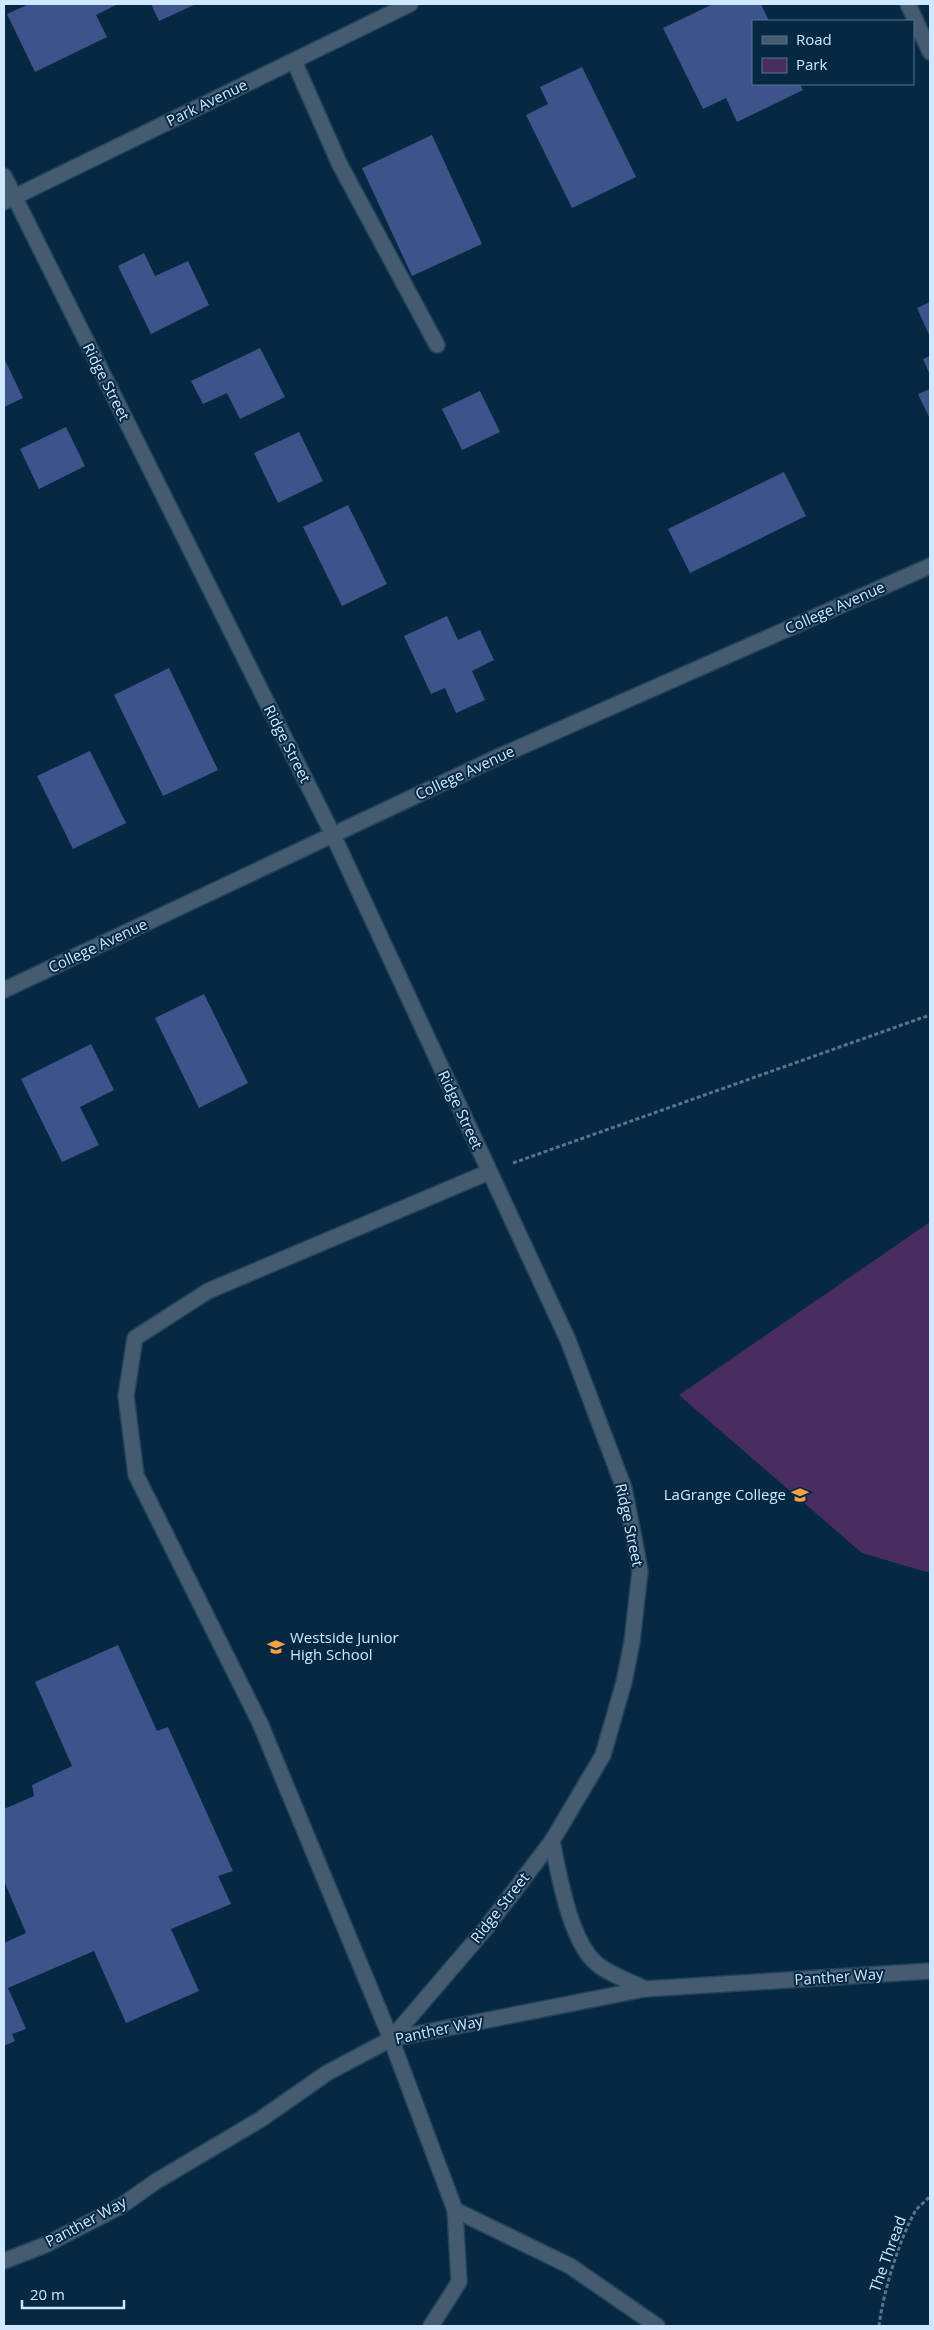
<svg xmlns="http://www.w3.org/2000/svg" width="934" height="2330" viewBox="0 0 934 2330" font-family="'Open Sans',sans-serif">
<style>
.green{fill:#482e60}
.building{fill:#3d548b}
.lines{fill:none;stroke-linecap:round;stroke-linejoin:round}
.minor-casing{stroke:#22435c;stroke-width:18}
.path{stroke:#57758e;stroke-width:3;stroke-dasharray:4 2.5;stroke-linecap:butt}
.minor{stroke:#455b6f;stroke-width:15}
.labels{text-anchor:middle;stroke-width:4;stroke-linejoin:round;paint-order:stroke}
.street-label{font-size:15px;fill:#cfe8ff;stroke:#062842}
.poi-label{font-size:15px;fill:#cfe8ff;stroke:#062842;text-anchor:end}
</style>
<rect width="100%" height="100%" fill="#062842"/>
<!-- green -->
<polygon class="green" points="930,1222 930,1573 862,1553 679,1395"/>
<!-- building -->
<g class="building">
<polygon points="29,4 115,4 116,5 96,15 107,37 35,72 7,14"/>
<polygon points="151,4 196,4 159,21"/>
<polygon points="713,4 761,4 769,21 753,21 753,84 800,84 803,90 737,122 726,98 703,109 663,28"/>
<polygon points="582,67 636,177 572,208 526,115 548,104 540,87"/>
<polygon points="432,135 482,244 412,276 362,168"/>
<polygon points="144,253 155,276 188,261 209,305 151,334 118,266"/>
<polygon points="930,302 930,337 917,308"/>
<polygon points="260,348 285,397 240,419 227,393 203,404 191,381"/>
<polygon points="930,356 930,375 923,359"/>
<polygon points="4,358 23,398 4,407"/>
<polygon points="930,389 930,419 918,394"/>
<polygon points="480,391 500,432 462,450 442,409"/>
<polygon points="66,427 85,466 39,489 20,449"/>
<polygon points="299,432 323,481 278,503 254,453"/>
<polygon points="784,472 806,516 690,573 668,529"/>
<polygon points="348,505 387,584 342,606 303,527"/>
<polygon points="447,616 458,640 480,630 494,660 472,671 485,700 456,713 445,688 431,694 404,636"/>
<polygon points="169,668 218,770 163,796 114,695"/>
<polygon points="90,751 126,823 73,849 37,776"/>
<polygon points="204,994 248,1083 199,1108 155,1018"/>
<polygon points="91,1044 114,1090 80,1107 99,1145 62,1162 21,1079"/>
<polygon points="118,1645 157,1731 168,1727 233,1871 218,1876 231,1904 171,1929 199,1991 126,2023 94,1951 8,1988 26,2029 12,2034 15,2041 4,2046 4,1943 26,1933 4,1881 4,1809 34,1796 32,1785 72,1766 35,1682"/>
</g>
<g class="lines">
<!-- minor casing -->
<g class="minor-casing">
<g id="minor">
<polyline points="908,4 930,52"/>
<polyline points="294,61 340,165 437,345"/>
<polyline points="4,176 333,835 568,1340 624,1488 635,1543 640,1571 632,1642 624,1682 603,1755 552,1841 486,1928 391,2039"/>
<polyline points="4,202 410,4"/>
<polyline points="4,990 500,756 930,566"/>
<path d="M552,1841C559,1875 570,1942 597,1964C610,1975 630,1981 645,1989"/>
<polyline points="455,2210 570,2266 657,2326"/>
<polyline points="4,2261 45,2245 121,2206 155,2182 261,2119 327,2073 391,2039 645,1989 930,1971"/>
<polyline points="431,2326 459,2282 455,2210 391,2039 260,1723 136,1475 126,1396 135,1338 208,1291 489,1172"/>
</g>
</g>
<!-- path -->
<g class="path">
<polyline points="513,1163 930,1015"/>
<path d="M879,2326C883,2293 899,2239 916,2210C920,2205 926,2201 930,2196"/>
</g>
<!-- minor -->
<use href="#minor" class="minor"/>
</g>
<!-- icons -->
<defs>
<g id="university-bare" transform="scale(1.35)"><path d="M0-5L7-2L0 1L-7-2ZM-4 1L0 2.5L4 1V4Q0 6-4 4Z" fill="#f5a345" stroke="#062842" stroke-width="2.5" paint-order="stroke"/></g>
<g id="school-bare" transform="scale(1.35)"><path d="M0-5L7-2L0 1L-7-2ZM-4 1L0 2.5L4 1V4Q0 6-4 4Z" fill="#f5a345" stroke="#062842" stroke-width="2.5" paint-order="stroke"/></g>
</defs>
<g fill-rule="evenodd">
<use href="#university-bare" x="800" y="1495"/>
<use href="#school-bare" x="276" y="1647"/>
</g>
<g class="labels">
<!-- street labels -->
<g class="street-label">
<text transform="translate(207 103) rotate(-26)" y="5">Park Avenue</text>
<text transform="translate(106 382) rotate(63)" y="5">Ridge Street</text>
<text transform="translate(835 608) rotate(-24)" y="5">College Avenue</text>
<text transform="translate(287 744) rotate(63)" y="5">Ridge Street</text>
<text transform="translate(465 773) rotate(-25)" y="5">College Avenue</text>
<text transform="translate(98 946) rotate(-25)" y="5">College Avenue</text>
<text transform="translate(460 1110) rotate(65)" y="5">Ridge Street</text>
<text transform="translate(629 1525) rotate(78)" y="5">Ridge Street</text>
<text transform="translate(500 1908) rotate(-52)" y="5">Ridge Street</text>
<text transform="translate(839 1977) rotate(-4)" y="5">Panther Way</text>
<text transform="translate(439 2030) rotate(-12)" y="5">Panther Way</text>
<text transform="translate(86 2222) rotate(-28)" y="5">Panther Way</text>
<text transform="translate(888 2254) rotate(-70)" y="5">The Thread</text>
</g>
<!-- poi labels -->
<g class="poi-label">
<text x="786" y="1500">LaGrange College</text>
<text x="290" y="1643" text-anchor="start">Westside Junior<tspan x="290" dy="17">High School</tspan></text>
</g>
</g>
<!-- border -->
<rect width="934" height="2330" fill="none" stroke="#cfe8ff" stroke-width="10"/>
<!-- legend -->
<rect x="752" y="20" width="162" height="65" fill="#062842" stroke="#56758e"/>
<rect x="762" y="36" width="25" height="8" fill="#455b6f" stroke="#56758e"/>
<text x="796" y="45" font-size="15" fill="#cfe8ff">Road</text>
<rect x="762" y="58" width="25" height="15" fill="#482e60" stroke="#56758e"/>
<text x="796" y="70" font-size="15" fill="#cfe8ff">Park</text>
<!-- scale -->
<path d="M22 2300v8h102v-8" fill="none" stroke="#cfe8ff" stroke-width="2.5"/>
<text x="30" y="2300" font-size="15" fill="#cfe8ff" stroke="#062842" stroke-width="4" paint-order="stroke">20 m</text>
</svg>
